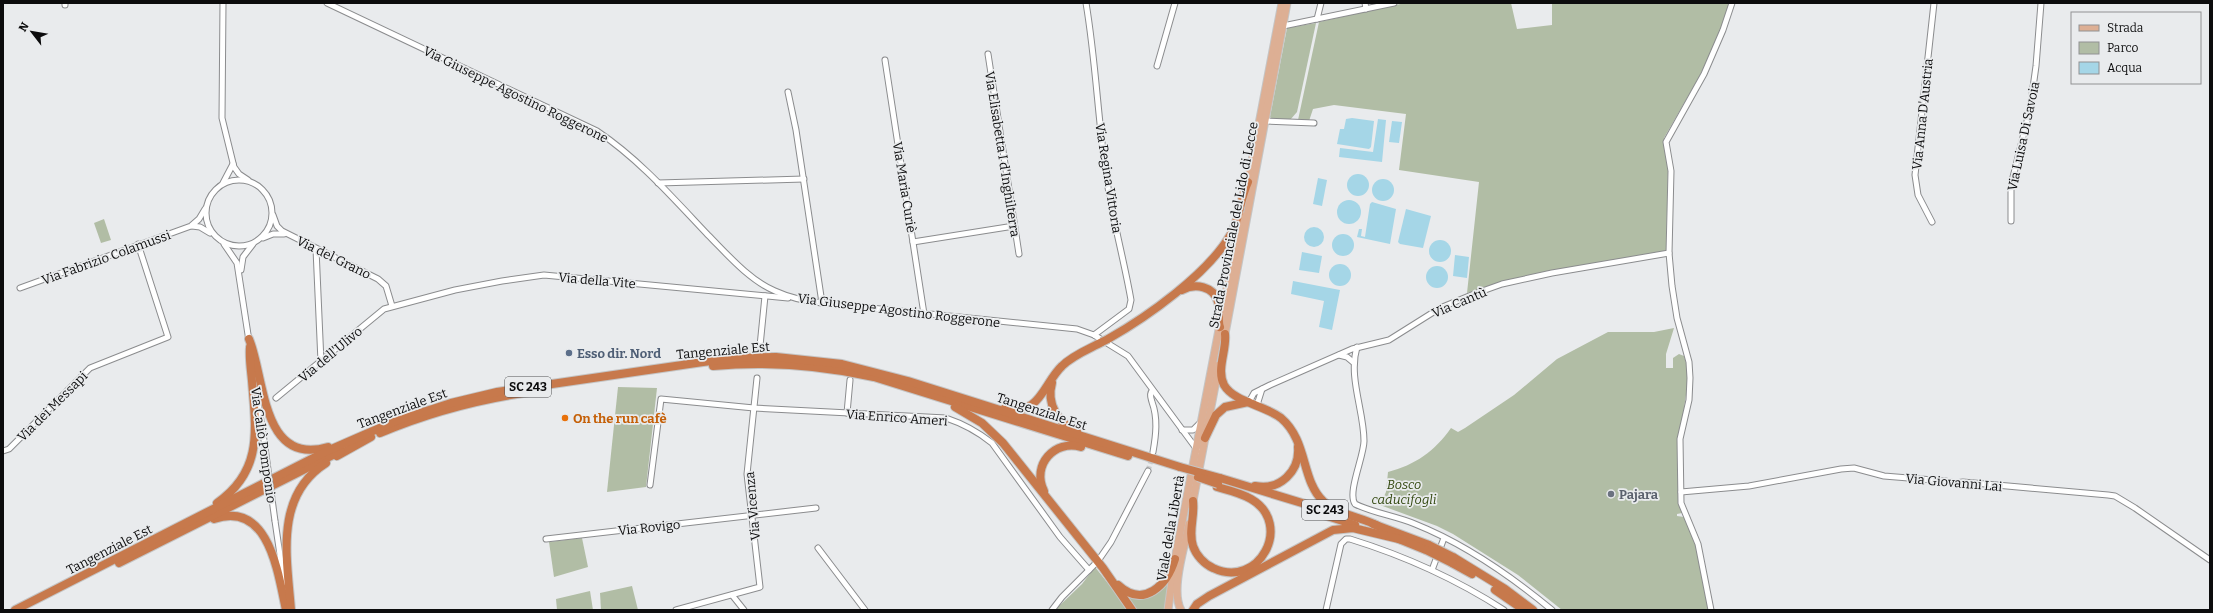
<svg xmlns="http://www.w3.org/2000/svg" width="2213" height="613" viewBox="0 0 2213 613" font-family="Bitter,serif">
<style>
.green{fill:#b1bda5}
.water{fill:#a5d6e7}
.lines{fill:none;stroke-linecap:round;stroke-linejoin:round}
.minor-tunnel{stroke:#c8cacb;stroke-width:5;stroke-dasharray:5 2.5;stroke-linecap:butt}
.minor-casing{stroke:#8b8c8e;stroke-width:7}
.major-casing{stroke:#c5c5c5;stroke-width:9}
.highway-casing{stroke:#c5c5c5;stroke-width:10}
.minor{stroke:#fff;stroke-width:5}
.major{stroke:#ddaf94;stroke-width:7}
.highway{stroke:#c7794c;stroke-width:8}
.minor-bridge-casing{stroke:#8b8c8e;stroke-width:7;stroke-linecap:butt}
.highway-bridge-casing{stroke:#c5c5c5;stroke-width:10;stroke-linecap:butt}
.minor-bridge{stroke:#fff;stroke-width:5}
.highway-bridge{stroke:#c7794c;stroke-width:8}
.service-dot{fill:#5c6f8a;stroke:#e9ebed;stroke-width:1.5}
.food-dot{fill:#e8710a;stroke:#e9ebed;stroke-width:1.5}
.worship-dot{fill:#6b7280;stroke:#e9ebed;stroke-width:1.5}
.labels{text-anchor:middle;stroke-width:3.5;stroke-linejoin:round;paint-order:stroke}
.shield{fill:#e9ebed;stroke:#4e4f50;stroke-width:1}
.shield-label{font-size:12px;font-weight:bold;fill:#0c0c0d}
.street-label{font-size:13px;fill:#0c0c0d;stroke:#e9ebed}
.service-label{font-size:13px;font-weight:bold;fill:#4e5e75;stroke:#e9ebed;text-anchor:start}
.food-label{font-size:13px;font-weight:bold;fill:#c56008;stroke:#e9ebed;text-anchor:start}
.park-label{font-size:13px;font-style:italic;fill:#334910;stroke:#e9ebed}
.worship-label{font-size:13px;font-weight:bold;fill:#5b616d;stroke:#e9ebed;text-anchor:start}
</style>
<rect width="100%" height="100%" fill="#e9ebed"/>
<!-- green -->
<g class="green">
<polygon points="1405,3 1511,3 1517,29 1552,25 1552,3 1730,3 1722,29 1699,77 1664,138 1668,169 1666,252 1504,281 1467,293 1479,182 1399,170 1406,114 1334,105 1313,109 1309,121 1298,120 1319,22"/>
<polygon points="1316,23 1297,112 1290,120 1273,119 1270,117 1287,28"/>
<polygon points="104,219 111,240 101,243 94,223"/>
<path d="M1674,328L1666,354V368H1673V358L1679,354L1684,356C1692,379 1684,398 1683,420C1681,448 1681,475 1680,503L1682,513L1677,514V516L1684,517L1695,539L1710,610H1562L1518,575L1453,534L1437,526L1380,505L1386,492L1388,472C1415,465 1435,451 1451,428L1458,432L1465,428L1514,395L1557,359L1608,332H1654Z"/>
<polygon points="618,387 657,388 646,487 607,492"/>
<polygon points="582,538 588,567 554,577 549,542"/>
<polygon points="1095,567 1129,610 1055,610 1082,584"/>
<polygon points="1170,579 1166,610 1137,610 1122,592 1135,596"/>
<polygon points="632,586 638,610 601,610 600,593"/>
<polygon points="590,591 593,610 557,610 556,599"/>
</g>
<!-- water -->
<g class="water">
<polygon points="1352,118 1374,121 1371,147 1369,149 1337,144 1340,129 1344,129 1346,119"/>
<polygon points="1378,119 1386,120 1382,162 1339,157 1340,148 1373,152"/>
<polygon points="1392,121 1402,122 1399,143 1389,142"/>
<circle cx="1358" cy="185" r="11"/>
<polygon points="1318,178 1327,180 1322,206 1313,204"/>
<circle cx="1383" cy="190" r="11"/>
<circle cx="1349" cy="212" r="12"/>
<polygon points="1372,202 1396,209 1390,244 1357,237 1359,229 1362,229 1361,236 1365,237 1370,204"/>
<polygon points="1406,209 1431,216 1423,248 1400,244 1398,242"/>
<circle cx="1314" cy="237" r="10"/>
<circle cx="1343" cy="245" r="11"/>
<circle cx="1440" cy="251" r="11"/>
<polygon points="1302,252 1322,256 1319,273 1299,270"/>
<polygon points="1455,255 1469,257 1467,278 1453,276"/>
<circle cx="1340" cy="275" r="11"/>
<circle cx="1437" cy="277" r="11"/>
<polygon points="1293,281 1340,290 1332,330 1319,327 1324,301 1291,294"/>
</g>
<g class="lines">
<!-- minor-tunnel -->
<polyline class="minor-tunnel" points="1148,471 1152,457"/>
<!-- minor casing -->
<g class="minor-casing">
<g id="minor">
<polyline points="65,3 65,5"/>
<polyline points="223,3 222,118 234,167 239,174 248,180"/>
<path d="M327,3L597,131C639,159 673,198 708,235C727,254 749,280 775,291C790,298 805,301 822,303L1077,329L1094,335L1128,356L1198,451"/>
<path d="M1086,3C1096,62 1098,122 1107,181C1113,221 1124,260 1131,300L1129,309L1094,335"/>
<polyline points="1365,3 1366,9"/>
<polyline points="1317,19 1321,3"/>
<polyline points="1283,26 1394,3"/>
<polyline points="988,54 1019,254"/>
<polyline points="885,60 924,314"/>
<polyline points="1157,66 1175,3"/>
<polyline points="788,92 796,130 822,303"/>
<polyline points="1265,121 1314,123"/>
<circle cx="239" cy="213" r="33"/>
<polyline points="223,183 233,164"/>
<polyline points="658,183 804,179"/>
<polyline points="273,215 277,226 282,231 378,279 386,286 392,306"/>
<polyline points="2011,221 2011,185 2030,109 2036,66 2041,3"/>
<polyline points="1932,222 1918,195 1915,175 1934,3"/>
<polyline points="192,226 200,227 210,233"/>
<polyline points="263,238 273,234 284,234"/>
<polyline points="913,242 1014,226"/>
<polyline points="224,244 237,263 249,341"/>
<polyline points="316,249 321,362"/>
<polyline points="241,270 243,257 253,244"/>
<polyline points="20,288 191,226 199,219 205,209"/>
<polyline points="760,346 765,296"/>
<path d="M1357,347C1348,377 1364,411 1364,441C1364,456 1347,493 1355,504C1373,513 1396,516 1415,524C1465,544 1511,576 1552,610"/>
<polyline points="1339,355 1347,357 1353,362"/>
<polyline points="256,390 263,433"/>
<path d="M1152,391C1149,394 1151,398 1152,402C1158,418 1156,435 1153,452"/>
<polyline points="276,398 384,309 455,290 502,281 544,275 788,298"/>
<polyline points="1249,402 1254,393 1270,385 1352,349 1389,340 1440,308 1474,294 1502,284 1552,273 1669,253"/>
<polyline points="1257,405 1262,389"/>
<polyline points="847,413 850,380"/>
<polyline points="1182,430 1193,430 1200,423"/>
<polyline points="3,451 9,449 90,368 168,337 138,244"/>
<path d="M650,485L661,399L754,408L946,418C964,424 977,431 992,443L1060,537L1089,570"/>
<polyline points="1681,492 1749,486 1841,469 1854,468 1884,476 1945,481 1955,483 1963,482 2108,495 2115,496 2135,508 2210,560"/>
<polyline points="275,521 285,589"/>
<polyline points="546,539 816,508"/>
<polyline points="818,548 865,610"/>
<polyline points="1100,558 1111,542 1148,471"/>
<polyline points="1432,570 1444,538"/>
<polyline points="732,595 744,610"/>
<polyline points="676,610 760,587 747,474 757,378"/>
<polyline points="1052,610 1062,597 1095,564"/>
<path d="M1326,610L1341,544L1346,539H1350C1405,556 1456,579 1504,610"/>
<polyline points="1711,610 1698,544 1681,503 1680,439 1689,400 1690,378 1689,362 1677,318 1672,286 1669,253 1671,171 1666,142 1704,74 1723,30 1732,3"/>
</g>
</g>
<!-- major casing -->
<g class="major-casing">
<g id="major">
<polyline points="1247,187 1282,3"/>
<polyline points="1224,339 1287,3"/>
<polyline points="1192,506 1219,365"/>
<polyline points="1168,610 1175,559 1241,215"/>
<path d="M1181,610C1170,590 1185,546 1189,524"/>
</g>
</g>
<!-- highway casing -->
<g class="highway-casing">
<g id="highway">
<path d="M1182,290C1195,283 1214,286 1218,302C1221,310 1217,319 1220,327"/>
<path d="M1225,334C1227,350 1216,369 1224,385C1234,402 1264,405 1281,418C1308,441 1301,480 1323,501C1337,515 1362,517 1378,526"/>
<path d="M249,339C265,377 261,467 328,447"/>
<path d="M1108,339C1147,317 1208,274 1231,234C1240,218 1240,199 1248,182"/>
<path d="M713,366C768,361 820,365 874,377L1128,456"/>
<path d="M1052,383C1046,404 1058,423 1077,432"/>
<polyline points="955,407 982,423 1003,443 1103,568 1132,610"/>
<path d="M1005,408C1040,417 1043,384 1062,366C1073,355 1089,349 1102,342"/>
<path d="M380,433C430,412 484,398 537,391"/>
<polyline points="1205,438 1216,415 1225,407 1248,402"/>
<polyline points="337,456 371,437"/>
<polyline points="1220,478 1335,513"/>
<path d="M1255,486C1280,491 1300,471 1298,447"/>
<path d="M1044,491C1031,465 1055,439 1081,447"/>
<path d="M1193,501C1195,517 1188,531 1193,546C1196,555 1204,564 1213,568C1259,590 1294,524 1251,499C1241,493 1228,490 1217,487"/>
<path d="M217,503C263,471 256,430 252,381C251,370 249,358 250,347"/>
<polyline points="1324,515 1355,525"/>
<path d="M214,519C269,500 278,573 286,610"/>
<polyline points="1373,524 1429,545"/>
<polyline points="1399,539 1426,550"/>
<polyline points="1453,557 1505,589 1533,610"/>
<polyline points="119,563 341,451"/>
<polyline points="1452,563 1472,574"/>
<path d="M1118,585C1144,609 1167,585 1175,559"/>
<polyline points="1495,590 1524,610"/>
<polyline points="15,610 327,451 398,420 451,403 497,392 703,362 737,358 776,357 842,364 908,381 1180,467"/>
<path d="M291,610C287,558 274,496 326,463"/>
<polyline points="1193,610 1197,604 1209,596 1333,530 1353,528 1403,540"/>
</g>
</g>
<!-- minor -->
<use href="#minor" class="minor"/>
<!-- major -->
<use href="#major" class="major"/>
<!-- highway -->
<use href="#highway" class="highway"/>
<!-- minor-bridge casing -->
<g class="minor-bridge-casing">
<polyline id="minor-bridge" points="263,433 275,521"/>
</g>
<!-- highway-bridge casing -->
<g class="highway-bridge-casing">
<g id="highway-bridge">
<polyline points="1102,342 1108,339"/>
<polyline points="1180,467 1220,478"/>
<polyline points="1198,477 1218,484"/>
<polyline points="1429,545 1453,557"/>
<polyline points="1426,550 1452,563"/>
</g>
</g>
<!-- minor-bridge -->
<use href="#minor-bridge" class="minor-bridge"/>
<!-- highway-bridge -->
<use href="#highway-bridge" class="highway-bridge"/>
</g>
<!-- markers -->
<circle class="service-dot" cx="569" cy="353" r="4"/>
<circle class="food-dot" cx="565" cy="418" r="4"/>
<circle class="worship-dot" cx="1611" cy="494" r="4"/>
<g class="labels">
<!-- shield labels -->
<g class="shield">
<rect x="505" y="377" width="46" height="20" rx="3"/>
<rect x="1302" y="500" width="46" height="20" rx="3"/>
</g>
<g class="shield-label">
<text x="528" y="391">SC 243</text>
<text x="1325" y="514">SC 243</text>
</g>
<!-- street labels -->
<g class="street-label">
<text transform="translate(516 94) rotate(26)" y="5">Via Giuseppe Agostino Roggerone</text>
<text transform="translate(1922 114) rotate(-84)" y="5">Via Anna D'Austria</text>
<text transform="translate(2023 136) rotate(-78)" y="5">Via Luisa Di Savoia</text>
<text transform="translate(1003 154) rotate(81)" y="5">Via Elisabetta I d'Inghilterra</text>
<text transform="translate(1109 178) rotate(81)" y="5">Via Regina Vittoria</text>
<text transform="translate(905 187) rotate(81)" y="5">Via Maria Curiè</text>
<text transform="translate(1233 225) rotate(-79)" y="5">Strada Provinciale del Lido di Lecce</text>
<text transform="translate(106 257) rotate(-20)" y="5">Via Fabrizio Colamussi</text>
<text transform="translate(334 257) rotate(26)" y="5">Via del Grano</text>
<text transform="translate(597 280) rotate(5)" y="5">Via della Vite</text>
<text transform="translate(1459 302) rotate(-23)" y="5">Via Cantù</text>
<text transform="translate(899 310) rotate(7)" y="5">Via Giuseppe Agostino Roggerone</text>
<text transform="translate(723 350) rotate(-5)" y="5">Tangenziale Est</text>
<text transform="translate(330 354) rotate(-40)" y="5">Via dell'Ulivo</text>
<text transform="translate(52 406) rotate(-45)" y="5">Via dei Messapi</text>
<text transform="translate(402 408) rotate(-20)" y="5">Tangenziale Est</text>
<text transform="translate(1042 411) rotate(18)" y="5">Tangenziale Est</text>
<text transform="translate(897 417) rotate(4)" y="5">Via Enrico Ameri</text>
<text transform="translate(264 445) rotate(82)" y="5">Via Caliò Pomponio</text>
<text transform="translate(1954 482) rotate(5)" y="5">Via Giovanni Lai</text>
<text transform="translate(752 506) rotate(-95)" y="5">Via Vicenza</text>
<text transform="translate(649 527) rotate(-6)" y="5">Via Rovigo</text>
<text transform="translate(1170 528) rotate(-80)" y="5">Viale della Libertà</text>
<text transform="translate(109 549) rotate(-27)" y="5">Tangenziale Est</text>
</g>
<!-- service labels -->
<g class="service-label">
<text x="577" y="358">Esso dir. Nord</text>
</g>
<!-- food labels -->
<g class="food-label">
<text x="573" y="423">On the run cafè</text>
</g>
<!-- park labels -->
<g class="park-label">
<text x="1404" y="489">Bosco<tspan x="1404" dy="15">caducifogli</tspan></text>
</g>
<!-- worship labels -->
<g class="worship-label">
<text x="1619" y="499">Pajara</text>
</g>
</g>
<!-- border -->
<rect width="2213" height="613" fill="none" stroke="#0c0c0d" stroke-width="8"/>
<!-- legend -->
<rect x="2071" y="12" width="130" height="72" fill="#e9ebed" stroke="#919293"/>
<rect x="2079" y="25" width="20" height="6" fill="#ddaf94" stroke="#919293"/>
<text x="2107" y="32" font-size="12" fill="#0c0c0d">Strada</text>
<rect x="2079" y="42" width="20" height="12" fill="#b1bda5" stroke="#919293"/>
<text x="2107" y="52" font-size="12" fill="#0c0c0d">Parco</text>
<rect x="2079" y="62" width="20" height="12" fill="#a5d6e7" stroke="#919293"/>
<text x="2107" y="72" font-size="12" fill="#0c0c0d">Acqua</text>
<!-- north arrow -->
<g transform="translate(32 32) rotate(301)" stroke="#e9ebed" stroke-width="3" paint-order="stroke">
<path d="M0-3L7 15L0 10L-7 15Z" fill="#0c0c0d"/>
<text y="-6" font-size="11" font-weight="bold" text-anchor="middle" fill="#0c0c0d">N</text>
</g>
</svg>
